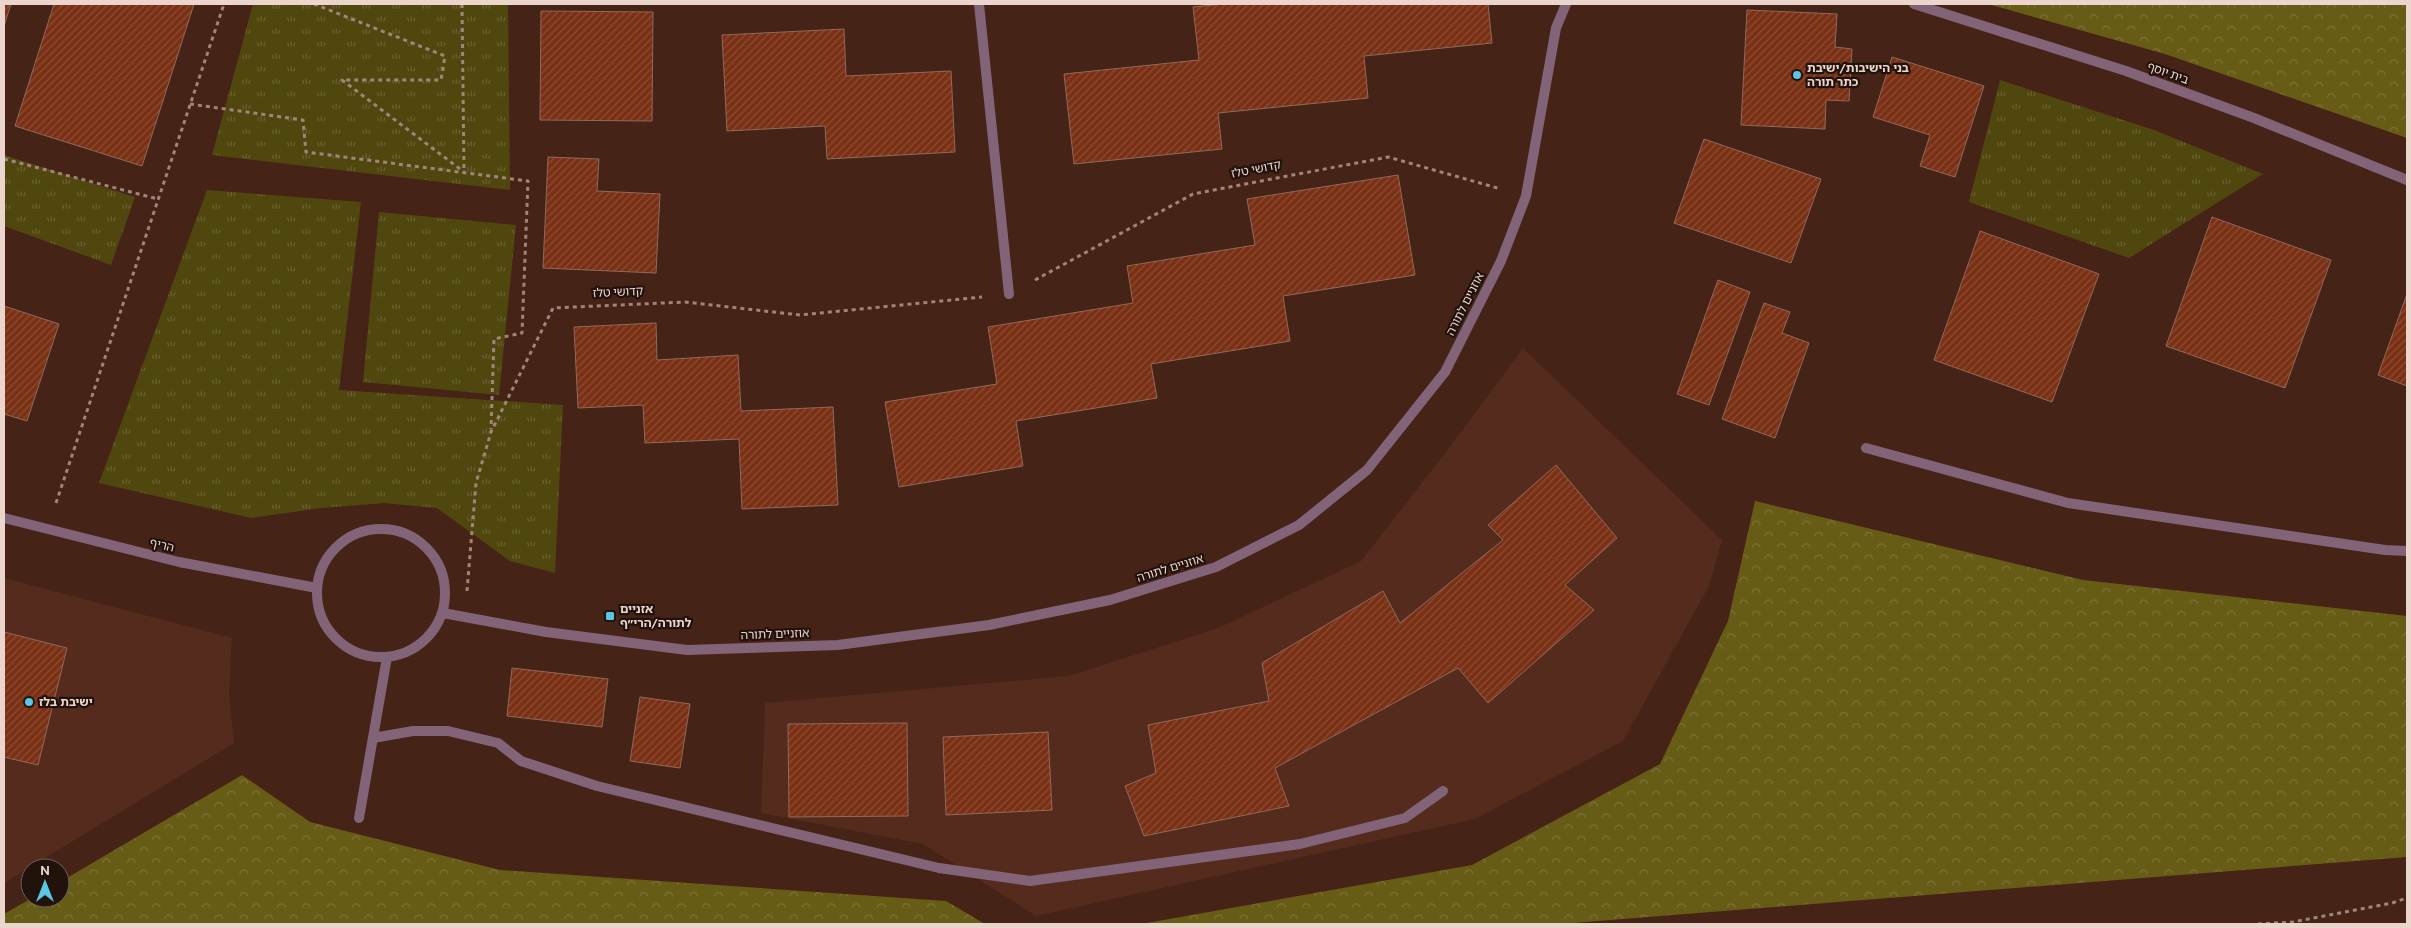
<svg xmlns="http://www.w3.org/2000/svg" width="2411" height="928" viewBox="0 0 2411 928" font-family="Overpass,'Noto Sans Hebrew',sans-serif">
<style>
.built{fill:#542b1c}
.grass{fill:url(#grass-tufts)}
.forest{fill:url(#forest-crowns)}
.building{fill:url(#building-hatch);stroke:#92695c}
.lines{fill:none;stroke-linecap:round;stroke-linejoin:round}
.path{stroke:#a1857b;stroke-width:3;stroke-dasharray:4 4;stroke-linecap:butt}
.service{stroke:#826377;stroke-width:10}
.minor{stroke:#826377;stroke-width:10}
.poi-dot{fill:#5bc7e7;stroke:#21120c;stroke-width:2}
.labels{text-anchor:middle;stroke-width:4.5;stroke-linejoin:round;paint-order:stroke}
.poi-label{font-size:12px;font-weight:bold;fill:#ecd5cd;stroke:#21120c;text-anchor:start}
.street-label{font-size:12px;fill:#ecd5cd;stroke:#21120c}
</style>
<defs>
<pattern id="grass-tufts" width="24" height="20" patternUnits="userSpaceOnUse" patternTransform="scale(1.25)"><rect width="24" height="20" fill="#50470f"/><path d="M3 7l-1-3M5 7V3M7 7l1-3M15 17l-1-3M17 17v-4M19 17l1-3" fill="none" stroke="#696131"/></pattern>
<pattern id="forest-crowns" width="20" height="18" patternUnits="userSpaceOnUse" patternTransform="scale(1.25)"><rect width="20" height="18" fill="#675c16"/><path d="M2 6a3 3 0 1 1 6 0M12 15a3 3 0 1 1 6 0" fill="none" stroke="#7d7237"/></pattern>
<pattern id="building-hatch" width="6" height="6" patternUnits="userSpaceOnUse" patternTransform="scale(1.25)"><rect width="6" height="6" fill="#793014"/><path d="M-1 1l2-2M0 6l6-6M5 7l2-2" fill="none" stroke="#8c4d35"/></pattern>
</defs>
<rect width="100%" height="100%" fill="#452317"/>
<!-- built -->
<g class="built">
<polygon points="1523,348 1722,540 1709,586 1623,741 1475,819 1036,916 923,844 761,813 765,703 1069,676 1218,628 1361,561 1449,448"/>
<polygon points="4,578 232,638 229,693 234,743 4,883"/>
</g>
<!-- grass -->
<g class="grass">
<polygon points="253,4 508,4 510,190 212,155"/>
<polygon points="2000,80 2154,130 2263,174 2129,258 1969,202"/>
<polygon points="4,155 135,197 111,265 4,226"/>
<polygon points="207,190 361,202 339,390 563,405 555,573 510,561 437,508 384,503 321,508 251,518 99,483"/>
<polygon points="379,212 516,225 499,395 363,382"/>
</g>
<!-- forest -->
<g class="forest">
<polygon points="1988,4 2407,4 2407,138 2165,54"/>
<polygon points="1755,501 2083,580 2407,616 2407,857 1560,924 1141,924 1472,865 1660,764 1728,621"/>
<polygon points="242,775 310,822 500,870 946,901 985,924 4,924 4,914 32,898 60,898 60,882"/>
</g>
<!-- building -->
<g class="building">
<polygon points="4,4 11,4 4,26"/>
<polygon points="54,4 194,4 142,166 15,126"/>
<polygon points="1223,4 1488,4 1492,43 1364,56 1368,98 1218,113 1222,149 1074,164 1064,74 1199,60 1193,7"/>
<polygon points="1747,10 1837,14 1835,47 1852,49 1849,101 1826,100 1825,129 1741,125"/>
<polygon points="541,11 653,12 652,121 540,120"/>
<polygon points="844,29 846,76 951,71 955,152 827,159 825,126 727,131 722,35"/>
<polygon points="1892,57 1984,86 1955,177 1920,166 1930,135 1873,117"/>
<polygon points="1704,139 1821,179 1791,263 1674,223"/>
<polygon points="548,157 599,159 597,191 660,194 656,273 543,268"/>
<polygon points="1398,175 1415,275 1283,296 1290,341 1151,364 1157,398 1016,421 1023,466 899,487 885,402 997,384 988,327 1133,303 1127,266 1255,245 1247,199"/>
<polygon points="2212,217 2331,260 2285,388 2166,346"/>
<polygon points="1980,231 2099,274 2052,402 1934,360"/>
<polygon points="1718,280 1750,292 1709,405 1677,394"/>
<polygon points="2407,294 2407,386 2378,375"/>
<polygon points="1764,303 1790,312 1782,333 1809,343 1775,438 1722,419"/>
<polygon points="4,306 59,324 27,421 4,414"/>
<polygon points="656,323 657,360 738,355 741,411 833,407 838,505 742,509 739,439 645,443 643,405 578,408 574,327"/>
<polygon points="1556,465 1617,538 1565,585 1594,610 1488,703 1458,668 1275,768 1289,806 1144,836 1125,786 1156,773 1148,725 1269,701 1262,663 1383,591 1400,623 1503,540 1488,525"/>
<polygon points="4,632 67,648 38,765 4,757"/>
<polygon points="512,668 608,679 602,727 507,716"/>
<polygon points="640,697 690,704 680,768 630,761"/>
<polygon points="907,723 908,816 789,817 788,724"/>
<polygon points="1048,732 1052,810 946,815 943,737"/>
</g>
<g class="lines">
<!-- path -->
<g class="path">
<polyline points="314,4 445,56 441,80 342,80 464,172"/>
<polyline points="462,4 464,172"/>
<polyline points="190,104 303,120 306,152 528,181 522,333 494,339 491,429"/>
<polyline points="4,159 158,199"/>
<polyline points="1035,280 1193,194 1388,157 1501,189"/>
<polyline points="56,503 224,4"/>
<polyline points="467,591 476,483 491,432 553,308 685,302 800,315 982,297"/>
<polyline points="2258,924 2293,922 2392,903 2407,898"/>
</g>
<!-- service -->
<g class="service">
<polyline points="1866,448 2068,503 2385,550 2407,551"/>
<polyline points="373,738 413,731 448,731 498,743 521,761 597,786 939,868 1030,881 1300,844 1405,818 1443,791"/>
<polyline points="359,818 387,657"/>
</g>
<!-- minor -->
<g class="minor">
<polyline points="979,4 1009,294"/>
<polyline points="1914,4 2126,71 2254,118 2407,180"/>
<polyline points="4,518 179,562 317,588"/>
<circle cx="381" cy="593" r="64"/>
<polyline points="443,613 546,632 687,650 838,645 989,625 1110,600 1216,567 1299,525 1367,470 1445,372 1501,261 1526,196 1556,28 1566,4"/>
</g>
</g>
<!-- markers -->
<g class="poi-dot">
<circle cx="1797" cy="75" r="5"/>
<rect x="605" y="611" width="10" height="10" rx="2.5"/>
<circle cx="29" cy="702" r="5"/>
</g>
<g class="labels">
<!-- poi labels -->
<g class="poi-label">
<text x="1807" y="72">בני הישיבות/ישיבת<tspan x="1807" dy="14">כתר תורה</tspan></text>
<text x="620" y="613">אזניים<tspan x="620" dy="14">לתורה/הרי״ף</tspan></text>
<text x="39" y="706">ישיבת בלז</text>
</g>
<!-- street labels -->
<g class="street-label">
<text transform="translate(2168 73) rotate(20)" y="4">בית יוסף</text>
<text transform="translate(1256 169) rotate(-11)" y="4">קדושי טלז</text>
<text transform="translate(618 292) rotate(-3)" y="4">קדושי טלז</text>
<text transform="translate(1465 304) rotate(-63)" y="4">אוזניים לתורה</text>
<text transform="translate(162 545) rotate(14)" y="4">הריף</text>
<text transform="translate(1170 568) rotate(-17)" y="4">אוזניים לתורה</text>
<text transform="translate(775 634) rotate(-2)" y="4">אוזניים לתורה</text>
</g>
</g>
<!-- border -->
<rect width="2411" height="928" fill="none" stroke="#ecd5cd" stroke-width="10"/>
<!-- north arrow -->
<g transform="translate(45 883)"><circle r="24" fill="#21120c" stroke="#726059"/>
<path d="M0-4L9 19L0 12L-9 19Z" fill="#5bc7e7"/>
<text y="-8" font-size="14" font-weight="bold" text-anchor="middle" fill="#ecd5cd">N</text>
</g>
</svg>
